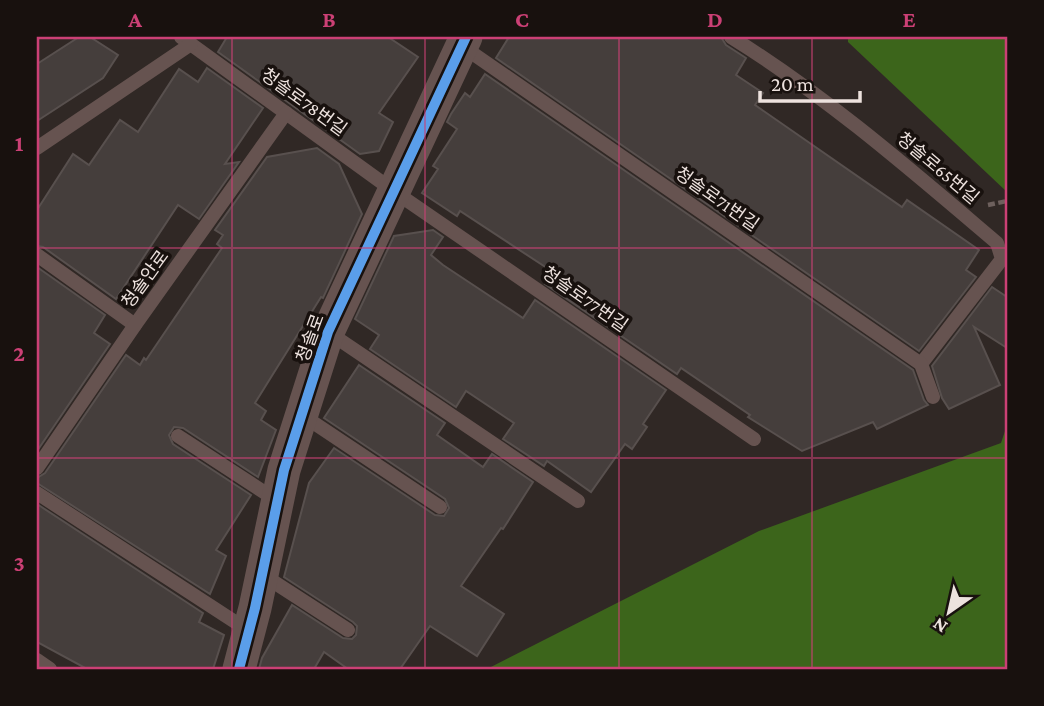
<svg xmlns="http://www.w3.org/2000/svg" width="1044" height="706" viewBox="0 0 1044 706" font-family="'Crimson Pro','Noto Sans KR',serif">
<style>
.forest{fill:#3c651b}
.building{fill:#453e3c;stroke:#58504e;stroke-width:2}
.lines{fill:none;stroke-linecap:round;stroke-linejoin:round}
.path{stroke:#6d605d;stroke-width:4.5;stroke-dasharray:7 3.5;stroke-linecap:butt}
.service{stroke:#665350;stroke-width:14}
.tertiary{stroke:#665350;stroke-width:33}
.cycleway-casing{stroke:#18110e;stroke-width:15}
.cycleway{stroke:#5a9eea;stroke-width:10}
.grid{fill:none;stroke:#cb4075;stroke-width:2;stroke-opacity:0.55}
.labels{text-anchor:middle;stroke-width:7;stroke-linejoin:round;paint-order:stroke}
.street-label{font-size:18px;fill:#ede2de;stroke:#18110e}
.neatline{fill:none;stroke:#cb4075;stroke-width:2.5}
.grid-label{font-size:23px;text-anchor:middle;font-weight:bold;fill:#cb4075}
</style>
<rect width="100%" height="100%" fill="#302825"/>
<!-- forest -->
<g class="forest">
<polygon points="848,37 1007,37 1007,192 848,42"/>
<polygon points="1007,425 1007,669 487,669 759,531 1001,443"/>
</g>
<!-- building -->
<g class="building">
<polygon points="79,37 90,37 118,55 103,78 37,121 37,64"/>
<polygon points="227,37 388,37 418,57 379,113 393,122 379,151 360,154 218,52"/>
<polygon points="509,37 721,37 726,45 746,58 736,75 763,93 755,105 902,207 907,200 979,250 966,270 976,277 919,351 496,58"/>
<polygon points="207,68 263,108 225,164 239,162 199,219 178,205 116,299 43,247 37,246 37,210 73,154 89,165 120,120 138,132 179,69 198,82"/>
<polygon points="485,74 913,370 924,400 928,405 877,429 873,422 802,451 748,417 750,415 681,368 677,374 545,284 553,272 460,211 457,216 422,193 438,169 433,166 457,129 447,122 451,114 465,93 470,97"/>
<polygon points="317,148 339,164 362,214 323,298 321,297 255,403 266,411 261,420 276,430 258,477 183,428 174,427 169,435 173,444 251,495 216,550 226,556 210,594 37,483 37,478 45,473 126,355 140,365 144,358 146,360 222,248 217,244 223,235 215,230 267,157"/>
<polygon points="433,230 443,237 431,255 443,265 523,318 535,300 666,390 643,424 647,427 632,449 625,444 591,492 547,461 544,466 503,439 514,423 466,391 456,407 370,349 379,335 355,319 394,236"/>
<polygon points="37,267 105,315 94,333 110,344 37,451"/>
<polygon points="992,287 1007,297 1007,348 974,327 1000,385 949,409 942,398 932,366"/>
<polygon points="359,365 445,423 437,435 483,467 492,454 533,482 503,529 501,528 461,586 504,614 477,656 430,626 400,669 348,669 324,652 314,669 259,669 262,658 292,605 343,638 352,639 356,635 357,626 353,622 284,577 309,483 334,448 435,515 444,516 449,508 445,499 324,418"/>
<polygon points="37,504 203,613 199,622 224,635 213,669 87,669 37,642"/>
</g>
<g class="lines">
<!-- path -->
<polyline class="path" points="988,205 1007,201"/>
<!-- service -->
<g class="service">
<polyline points="181,37 395,192 754,439"/>
<path d="M731,37C826,96 911,170 997,243L1002,259L921,364"/>
<polyline points="462,46 921,364 933,397"/>
<polyline points="37,148 191,44"/>
<polyline points="37,255 135,325"/>
<polyline points="328,332 578,501"/>
<polyline points="302,415 440,507"/>
<polyline points="178,436 276,500"/>
<polyline points="37,468 135,325 286,113"/>
<polyline points="37,493 249,631"/>
<polyline points="263,575 348,630"/>
<polyline points="37,660 50,669"/>
</g>
<!-- tertiary -->
<polyline class="tertiary" points="239,669 255,608 284,470 328,332 466,37"/>
<!-- cycleway casing -->
<g class="cycleway-casing">
<polyline id="cycleway" points="239,669 255,608 284,470 328,332 466,37"/>
</g>
<!-- cycleway -->
<use href="#cycleway" class="cycleway"/>
</g>
<!-- grid -->
<path class="grid" d="M232,37V669M425,37V669M619,37V669M812,37V669M37,248H1007M37,458H1007"/>
<g class="labels">
<!-- street labels -->
<g class="street-label">
<text transform="translate(304 102) rotate(36)" y="6">청솔로78번길</text>
<text transform="translate(938 168) rotate(40)" y="6">청솔로65번길</text>
<text transform="translate(717 199) rotate(35)" y="6">청솔로71번길</text>
<text transform="translate(145 279) rotate(-54)" y="6">청솔안로</text>
<text transform="translate(585 299) rotate(35)" y="6">청솔로77번길</text>
<text transform="translate(310 338) rotate(-70)" y="6">청솔로</text>
</g>
</g>
<!-- border -->
<rect width="1044" height="706" fill="none" stroke="#18110e" stroke-width="77"/>
<!-- north arrow -->
<g transform="translate(949 612) rotate(214)" stroke="#18110e" stroke-width="5" paint-order="stroke">
<path d="M0-5L12 26L0 18L-12 26Z" fill="#ede2de"/>
<text y="-10" font-size="19" font-weight="bold" text-anchor="middle" fill="#ede2de">N</text>
</g>
<!-- scale -->
<path d="M760 91v10h100v-10" fill="none" stroke="#ede2de" stroke-width="3.5"/>
<text x="771" y="91" font-size="21" fill="#ede2de" stroke="#18110e" stroke-width="5" paint-order="stroke">20 m</text>
<rect x="38" y="38" width="968" height="630" class="neatline"/>
<g class="grid-label">
<text x="135" y="27">A</text>
<text x="329" y="27">B</text>
<text x="522" y="27">C</text>
<text x="715" y="27">D</text>
<text x="909" y="27">E</text>
<text x="19" y="151">1</text>
<text x="19" y="361">2</text>
<text x="19" y="571">3</text>
</g>
</svg>
